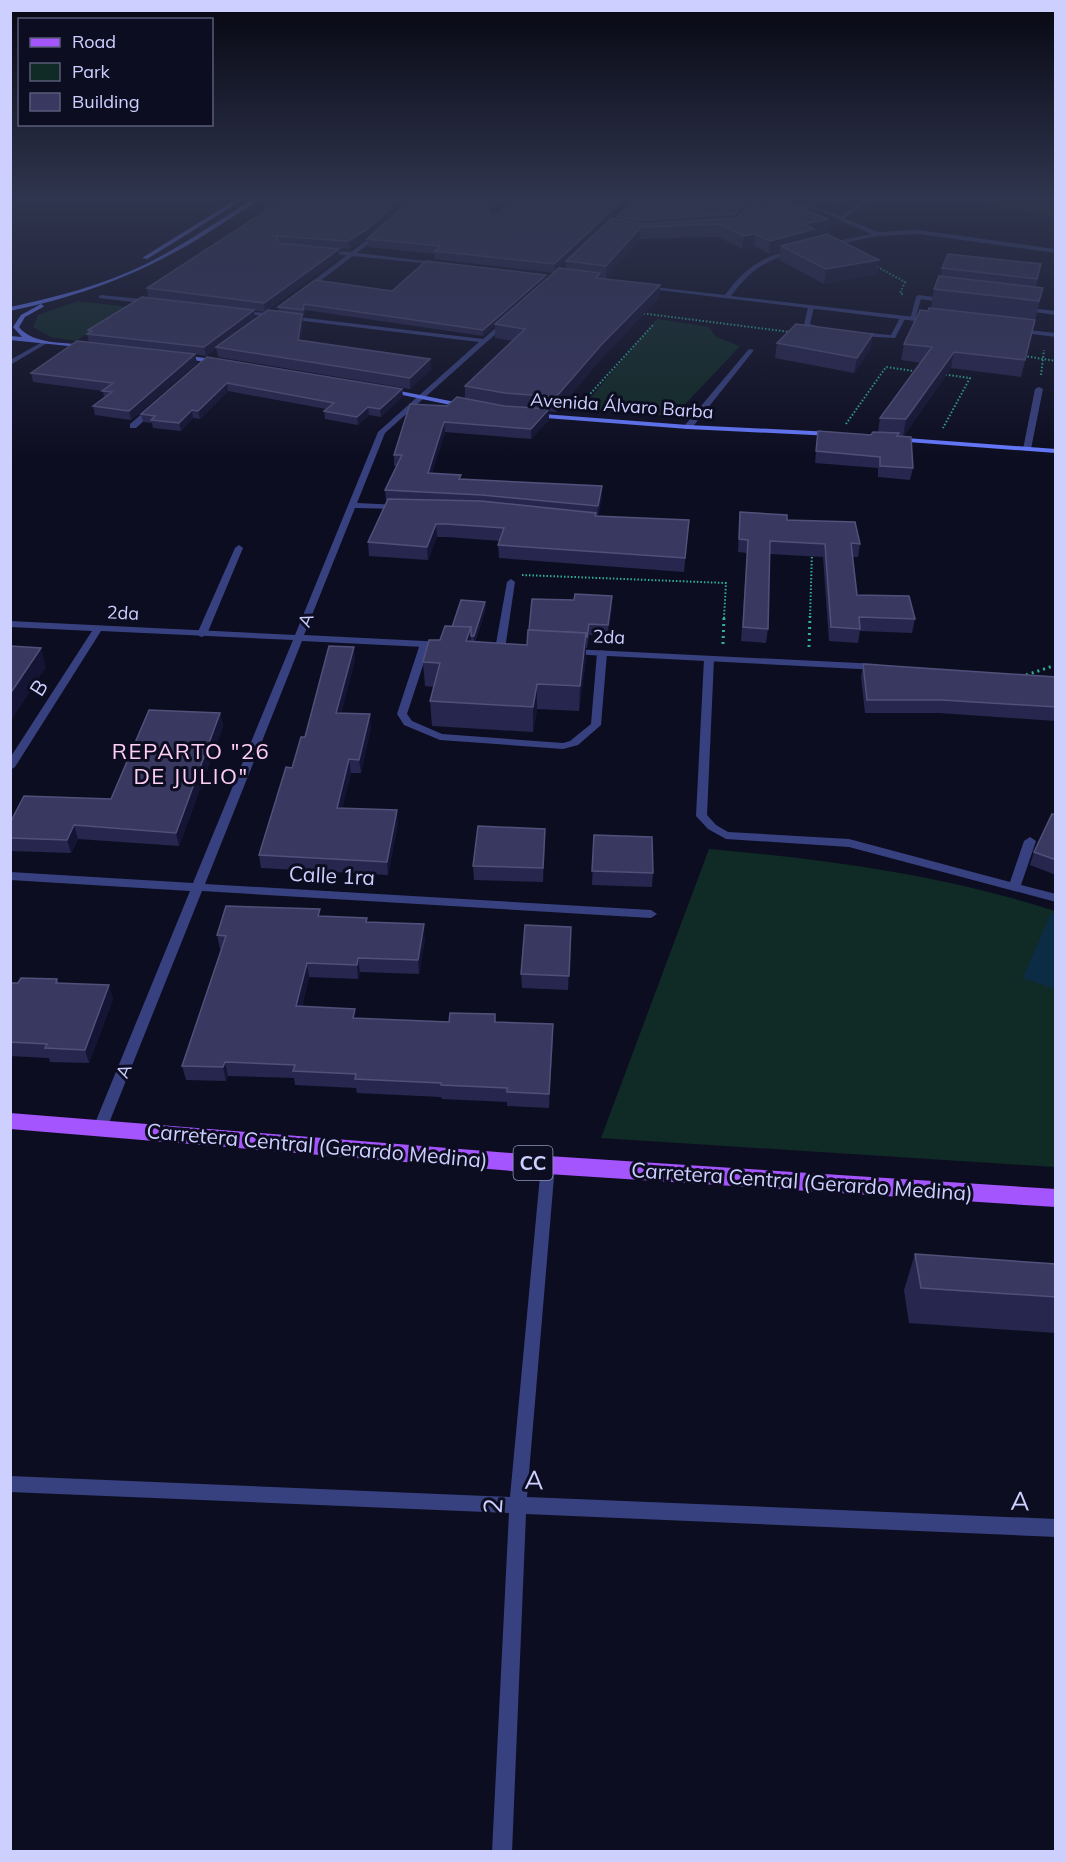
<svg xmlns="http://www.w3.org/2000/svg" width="1066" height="1862" viewBox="0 0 1066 1862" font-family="Mulish,sans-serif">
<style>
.green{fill:#102a25}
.water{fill:#0c2c45}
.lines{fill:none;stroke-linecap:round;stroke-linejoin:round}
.path-far1{stroke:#2eb195;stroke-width:2;stroke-dasharray:1.5 2;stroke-linecap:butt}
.path{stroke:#2eb195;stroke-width:3;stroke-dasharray:2 4;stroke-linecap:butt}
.lane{fill:#38417f;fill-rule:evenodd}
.street{fill:#38417f;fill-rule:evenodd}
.secondary{fill:#6579fe;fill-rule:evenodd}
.primary{fill:#a455fe;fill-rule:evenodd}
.wall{fill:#27264e;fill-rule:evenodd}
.shaded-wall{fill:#151434}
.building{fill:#393861;stroke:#50507a;stroke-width:1.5}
.labels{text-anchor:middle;stroke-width:6;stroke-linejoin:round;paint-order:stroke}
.far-street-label{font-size:18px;fill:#cdcfff;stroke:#0d0d21}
.shield{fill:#0d0d21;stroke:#9395bc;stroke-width:1.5}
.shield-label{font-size:20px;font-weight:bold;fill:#cdcfff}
.street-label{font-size:21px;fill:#cdcfff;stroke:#0d0d21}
.neighbourhood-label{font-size:22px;letter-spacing:1.5px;fill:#ffcff5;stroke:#0d0d21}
.near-street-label{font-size:26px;fill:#cdcfff;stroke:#0d0d21}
</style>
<rect width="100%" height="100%" fill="#0d0d21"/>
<!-- green -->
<g class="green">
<polygon points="965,199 1055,199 1055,217"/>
<polygon points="78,301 128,307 76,341 51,337 33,327 38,315"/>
<polygon points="657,319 709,327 716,337 740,346 688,401 670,416 581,409"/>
<path d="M709,849C825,859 944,875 1055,911V1167L601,1138Z"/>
</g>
<!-- water -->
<polygon class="water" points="1051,913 1055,914 1055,989 1023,978"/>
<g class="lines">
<!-- path-far1 -->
<g class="path-far1">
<polyline points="874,265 905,282 900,293 904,295"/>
<polyline points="640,313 790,332"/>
<polyline points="1024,356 1056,361"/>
<polyline points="942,374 970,378 943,428"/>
<polyline points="1041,375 1044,350"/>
<polyline points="581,404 653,325"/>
<polyline points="846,424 886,367 920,372"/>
<polyline points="522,575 726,583 724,618"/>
<polyline points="810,618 812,552"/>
</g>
<!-- path -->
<g class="path">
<polyline points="723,644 724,616"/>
<polyline points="809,647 810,616"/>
<polyline points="1026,675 1056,665"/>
</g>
<!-- lane -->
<g class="lane">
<polygon points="321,250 353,252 356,254 353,256 323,253"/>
<polygon points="919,295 947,299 950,301 947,303 921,299 915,319 910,320 916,297"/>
<polygon points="811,305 814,307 810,324 827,329 827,331 804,325 808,307"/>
<polygon points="1021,307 1056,311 1056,315 1019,310 1018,309"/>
<polygon points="901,316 906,317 895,338 857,336 854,334 857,332 891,335"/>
<polygon points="44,341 49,342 10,365 10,360"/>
<polygon points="239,545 243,548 207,634 202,637 199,636 197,634 235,548"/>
<polygon points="425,641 430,644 407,714 412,721 442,734 563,743 570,741 591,724 597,653 602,650 607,653 601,725 578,745 563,749 440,740 404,725 397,714 420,644"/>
<polygon points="709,656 714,659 707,815 716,825 728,832 849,839 1010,882 1024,841 1030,837 1036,841 1021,885 1056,894 1056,902 849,847 726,839 708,829 696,816 704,659"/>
</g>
<!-- street -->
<g class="street">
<path d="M746,199C778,199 811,204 840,216L866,199H873L844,218L878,232L918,230L1056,249V253L918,234L877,236L825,247L823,244L871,234L818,210Z"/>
<polygon points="380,230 382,233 357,253 443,263 440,265 353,256 308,290 304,290 304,288"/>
<path d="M793,249L795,252C764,261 750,270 731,296L932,319L935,321L932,323L642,288L645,286L725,295C745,268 760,258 793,249Z"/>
<polygon points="101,295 151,300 154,302 151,304 99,298 99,296"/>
<polygon points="240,310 483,339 504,321 509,322 385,433 357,503 399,505 403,507 399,509 355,508 304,635 444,642 449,645 444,648 302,641 205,884 651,910 657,914 651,918 202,891 107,1128 105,1132 100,1133 95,1132 93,1128 190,891 10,880 10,872 193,883 293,640 101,631 15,767 10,770 10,758 92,631 10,627 10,621 295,635 378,432 479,342 238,313 237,312"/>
<polygon points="1018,329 1056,333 1056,337 1016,332 1016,330"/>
<polygon points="749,349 754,350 691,429 685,429 685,425"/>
<polygon points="1039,387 1043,389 1031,449 1027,451 1023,449 1035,389"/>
<polygon points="150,407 157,409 136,428 130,428 130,424"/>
<polygon points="511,579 515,582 505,649 500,652 495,649 507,582"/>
<polygon points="572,649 878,664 883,667 878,670 569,654 567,652"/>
<polygon points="548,1159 553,1161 555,1165 527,1497 1056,1519 1056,1537 526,1514 512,1852 492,1852 509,1513 10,1492 10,1476 510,1497 541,1165 543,1161"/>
</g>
<!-- secondary -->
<g class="secondary">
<polygon points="237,199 244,199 147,259 142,258"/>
<path d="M253,199H260C246,209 231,218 217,227C149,271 89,294 10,311V307C57,297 103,285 146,264C184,245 218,221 253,199Z"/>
<path d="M41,304L44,306L43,307L25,317L19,327C33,345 65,342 86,345L88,346V348L10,340V336L22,337L13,327L21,315Z"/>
<polygon points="181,355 220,360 223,362 220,364 179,358 178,357"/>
<polygon points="385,388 465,404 469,406 465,408 388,392 385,392"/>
<polygon points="530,413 688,425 833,432 837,434 833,436 688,429 533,417 530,417"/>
<polygon points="892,437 1056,449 1056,453 895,441 892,441"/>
</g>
<!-- primary -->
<polygon class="primary" points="10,1113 548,1156 1056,1189 1056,1207 548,1174 10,1129"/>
</g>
<!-- wall -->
<g class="wall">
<polygon points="284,199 367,238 349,249 334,248 339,257 265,312 148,297 147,288"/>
<path d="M508,199L492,214L585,243L618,219V216L636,199H751V202L737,218L828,219L826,232L813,235V238L879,260L876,274L824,284L779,260L780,251L769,254L754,246L742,249L718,237L640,239L606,279L660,285L659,298L602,358L556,412L549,411V420L531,439L445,432L432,473L461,479L602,486V497L598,516L689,520L684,572L499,558L498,545L500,541L447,537H437L428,560L369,556L368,542L387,501H386L385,490L397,466H394V455L447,406L465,398V386L513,341L495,338V325L483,336L305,310L304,316H302L303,324L301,340L430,359L431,370L410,389L218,357L216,348L206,356L195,354L197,363L131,420L95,415L93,406L104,398L103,391L33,382L31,373L89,342L87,334L89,333L88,330L255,319L237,332L279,311L278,307L392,291L546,280L554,273L435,259V254L368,247L367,239ZM566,261V269L555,272Z"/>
<polygon points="814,199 849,199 840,204"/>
<polygon points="1041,264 1036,287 1043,288 1021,377 951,368 903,437 913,468 910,480 878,477 878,468 815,463 818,431 871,435 878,432 880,418 921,363 901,360 904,344 931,308 934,289 941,276 942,268"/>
<polygon points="777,343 871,348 854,373 775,358"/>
<polygon points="207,357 403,396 381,417 369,415 358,425 325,419 324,411 326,409 228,391 200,419 193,418 181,431 153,428 152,423 143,422 141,414"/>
<polygon points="740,512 787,520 860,544 858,557 853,557 857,595 915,619 912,633 860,631 858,643 829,641 823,557 770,554 768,629 766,643 741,641 747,553 738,552"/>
<polygon points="485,602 486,608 475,642 527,645 612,607 608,636 589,635 587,648 586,648 586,658 579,711 537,709 533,732 432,726 430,701 434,687 425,686 423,662 452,627"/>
<polygon points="355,660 341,713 371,727 361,773 351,773 342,808 398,823 388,875 261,868 259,855 305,737"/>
<polygon points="863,664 1056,677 1056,721 939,713 865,713 861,677"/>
<polygon points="220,713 223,726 179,846 78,839 71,853 10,851 10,823 111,799"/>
<polygon points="1056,815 1056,875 1030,865 1034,852"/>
<polygon points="594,835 653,873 652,887 592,885"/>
<polygon points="545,842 543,882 474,880 473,866"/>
<polygon points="321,916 367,922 425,938 419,974 360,972 358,979 309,977 302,1006 356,1018 449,1022 496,1022 553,1038 549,1108 507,1106 507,1102 442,1099 441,1097 357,1093 356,1088 295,1085 294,1078 228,1076 226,1081 186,1080 182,1066 221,949 220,949 217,935"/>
<polygon points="571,927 568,990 522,988 521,974"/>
<polygon points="57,979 59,983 113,999 89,1063 50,1062 49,1058 10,1056 10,983 18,983"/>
<polygon points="915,1254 1056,1264 1056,1333 909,1323 904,1290"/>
</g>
<!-- shaded-wall -->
<g class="shaded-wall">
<polygon points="402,199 411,199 367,238 349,249 348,241"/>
<polygon points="500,199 508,199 489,216 489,209"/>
<polygon points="624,199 631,199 554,273 554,264"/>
<polygon points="747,199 751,199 751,202 733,222 734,214"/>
<polygon points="841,199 849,199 840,204"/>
<polygon points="828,219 826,232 813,235 812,242 781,246 780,251 769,254 770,241 804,224"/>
<polygon points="641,227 640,239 606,279 606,266"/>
<polygon points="755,234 754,246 742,249 744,236"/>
<polygon points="339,249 339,257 265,312 264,303"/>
<polygon points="879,260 876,274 824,284 826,269"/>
<polygon points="546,275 546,281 483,336 483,330"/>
<polygon points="660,285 659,298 602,358 556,412 556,397 602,344"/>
<polygon points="254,310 255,319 206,356 204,347"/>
<polygon points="302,314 303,324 299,350 298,340"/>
<polygon points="873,334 871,348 854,373 857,358"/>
<polygon points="954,352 951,368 903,437 906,419"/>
<polygon points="195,354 197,363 131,420 129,411"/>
<polygon points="430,359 431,370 410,389 410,378"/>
<polygon points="227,383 228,391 200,419 198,411"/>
<polygon points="402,389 403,396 381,417 380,409"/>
<polygon points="368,407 369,415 358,425 357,417"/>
<polygon points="549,409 549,420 531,439 531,429"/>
<polygon points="192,410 193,418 181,431 179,423"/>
<polygon points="444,422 445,432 429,483 428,473"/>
<polygon points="602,486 602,497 597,518 598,506"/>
<polygon points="436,524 437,537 428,560 427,547"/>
<polygon points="612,596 612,607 608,636 608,625"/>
<polygon points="485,602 486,608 474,643 474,636"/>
<polygon points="471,627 471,652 466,641"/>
<polygon points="586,633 586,658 579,711 580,686"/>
<polygon points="354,647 355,660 338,726 336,713"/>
<polygon points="41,648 46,667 10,722 10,694"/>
<polygon points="537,684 537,709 533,732 533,707"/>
<polygon points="220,713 223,726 179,846 176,833"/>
<polygon points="370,714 371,727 361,773 359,760"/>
<polygon points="349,759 351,773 339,821 337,808"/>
<polygon points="397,810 398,823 388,875 387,862"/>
<polygon points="74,825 78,839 71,853 67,840"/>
<polygon points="545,829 545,842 543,882 543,868"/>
<polygon points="424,924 425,938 419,974 418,960"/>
<polygon points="358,958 360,972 358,979 357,965"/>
<polygon points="307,963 309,977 298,1020 296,1006"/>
<polygon points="109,985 113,999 89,1063 85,1050"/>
<polygon points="553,1024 553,1038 549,1108 549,1094"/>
<polygon points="225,1062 228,1076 226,1081 223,1067"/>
</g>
<!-- building -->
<g class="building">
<polygon points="284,199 402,199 366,230 348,241 276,236 279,243 339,249 264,303 147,288"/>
<polygon points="413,199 500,199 489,209 489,214 496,214 513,199 624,199 554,264 435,251 441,246 367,239"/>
<polygon points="636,199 747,199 734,214 641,220 618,216"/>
<polygon points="755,199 781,199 828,219 804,224 814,229 770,241 755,234 744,236 719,224 641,227 606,266 566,261 612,218 642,224 737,218"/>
<polygon points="827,234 879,260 826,269 781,246"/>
<polygon points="948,254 1041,264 1037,279 942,268"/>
<polygon points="426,261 546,275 483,330 304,304 303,310 278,307 315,280 392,291"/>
<polygon points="559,268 600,273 596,278 660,285 602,344 556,397 505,393 465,386 525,329 495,324"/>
<polygon points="939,276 1043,288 1039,301 934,289"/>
<polygon points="142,297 254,310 204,347 87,334 92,331 88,330"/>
<polygon points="929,308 1035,320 1025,360 954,352 906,419 880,418 932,347 904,344 920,310 928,311"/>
<polygon points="268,310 302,314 298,340 430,359 410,378 216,347"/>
<polygon points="796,324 873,334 857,358 777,343"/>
<polygon points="77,341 195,354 129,411 93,406 112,392 102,391 113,383 31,373"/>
<polygon points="207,357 402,389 380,409 368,407 357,417 324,411 334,403 227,383 198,411 192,410 179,423 151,420 155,416 141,414"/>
<polygon points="457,397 504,406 549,409 531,429 444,422 428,473 461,475 459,479 602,486 598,506 482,495 385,490 402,455 394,455 410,404 447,406"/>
<polygon points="818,431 871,435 873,432 899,433 897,436 911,437 913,468 880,466 880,457 816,451"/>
<polygon points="388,499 481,501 596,513 595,516 689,520 685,558 498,545 504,528 446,524 436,524 427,547 368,542"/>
<polygon points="740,512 787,515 787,520 855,522 860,544 851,543 857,595 909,596 915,619 859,617 860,629 831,627 825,544 770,541 768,629 743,627 748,540 739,539"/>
<polygon points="575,594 612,596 608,625 589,624 587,637 586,637 586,633 529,630 532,599 574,600"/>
<polygon points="461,600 485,602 474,636 471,636 471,627 452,627"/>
<polygon points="445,626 471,627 466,641 527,645 528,630 586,633 580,686 537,684 533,707 430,701 440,663 423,662 429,640 440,640"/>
<polygon points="10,646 41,648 10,694"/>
<polygon points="329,646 354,647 336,713 370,714 359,760 349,759 337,808 397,810 387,862 259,855 286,767 292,768 301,737 305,737"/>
<polygon points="863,664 1056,677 1056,707 942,700 867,700"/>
<polygon points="149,710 220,713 176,833 74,825 67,840 10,838 10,823 24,796 111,799"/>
<polygon points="1052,814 1056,815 1056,860 1034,852"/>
<polygon points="478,826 545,829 543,868 473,866"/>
<polygon points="594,835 652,837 653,873 592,871"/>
<polygon points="226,906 320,909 318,916 367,918 366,922 424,924 418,960 358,958 357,965 307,963 296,1006 355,1009 353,1018 449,1022 450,1013 495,1014 495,1022 553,1024 549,1094 507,1092 507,1088 441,1085 441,1083 355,1079 356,1074 293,1071 295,1065 225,1062 223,1067 182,1066 226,936 217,935"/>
<polygon points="525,925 571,927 569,976 521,974"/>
<polygon points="21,978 57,979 56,983 109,985 85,1050 45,1048 47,1044 10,1042 10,983 18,983"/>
<polygon points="915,1254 1056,1264 1056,1297 921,1288"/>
</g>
<!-- sky -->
<linearGradient id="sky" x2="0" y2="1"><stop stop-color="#070712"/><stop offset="0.43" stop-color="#2f354e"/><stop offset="1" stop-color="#2f354e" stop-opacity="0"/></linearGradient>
<rect width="1066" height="460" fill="url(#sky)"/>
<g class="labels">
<!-- far-street labels -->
<g class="far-street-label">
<text transform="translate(622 406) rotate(4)" y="6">Avenida Álvaro Barba</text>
<text transform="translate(123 613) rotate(3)" y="6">2da</text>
<text transform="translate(306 620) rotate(-68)" y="6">A</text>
<text transform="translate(609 637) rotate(3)" y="6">2da</text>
<text transform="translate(124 1071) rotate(-68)" y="6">A</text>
</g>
<!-- shield labels -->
<rect class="shield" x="513.5" y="1146" width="39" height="34" rx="4.5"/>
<g class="shield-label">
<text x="533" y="1170">CC</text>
</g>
<!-- street labels -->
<g class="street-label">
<text transform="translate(39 688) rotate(-58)" y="7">B</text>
<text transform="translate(332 876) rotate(3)" y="7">Calle 1ra</text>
<text transform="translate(317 1146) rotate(5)" y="7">Carretera Central (Gerardo Medina)</text>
<text transform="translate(802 1182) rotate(4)" y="7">Carretera Central (Gerardo Medina)</text>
</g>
<!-- neighbourhood labels -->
<g class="neighbourhood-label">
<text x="191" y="759">REPARTO "26<tspan x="191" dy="25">DE JULIO"</tspan></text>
</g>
<!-- near-street labels -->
<g class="near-street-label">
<text transform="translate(534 1480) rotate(2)" y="9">A</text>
<text transform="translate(1020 1501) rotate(2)" y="9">A</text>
<text transform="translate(493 1506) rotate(-86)" y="9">2</text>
</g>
</g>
<!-- border -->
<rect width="1066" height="1862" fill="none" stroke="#cdcfff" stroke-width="24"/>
<!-- legend -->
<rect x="18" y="18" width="195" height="108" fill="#0d0d21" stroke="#5a5b7a" stroke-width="1.5"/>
<rect x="30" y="38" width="30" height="9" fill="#a455fe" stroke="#5a5b7a" stroke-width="1.5"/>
<text x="72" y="48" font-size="18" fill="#cdcfff">Road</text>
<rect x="30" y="63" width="30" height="18" fill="#102a25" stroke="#5a5b7a" stroke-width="1.5"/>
<text x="72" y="78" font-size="18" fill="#cdcfff">Park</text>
<rect x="30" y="93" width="30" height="18" fill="#393861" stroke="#5a5b7a" stroke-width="1.5"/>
<text x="72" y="108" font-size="18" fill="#cdcfff">Building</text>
</svg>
